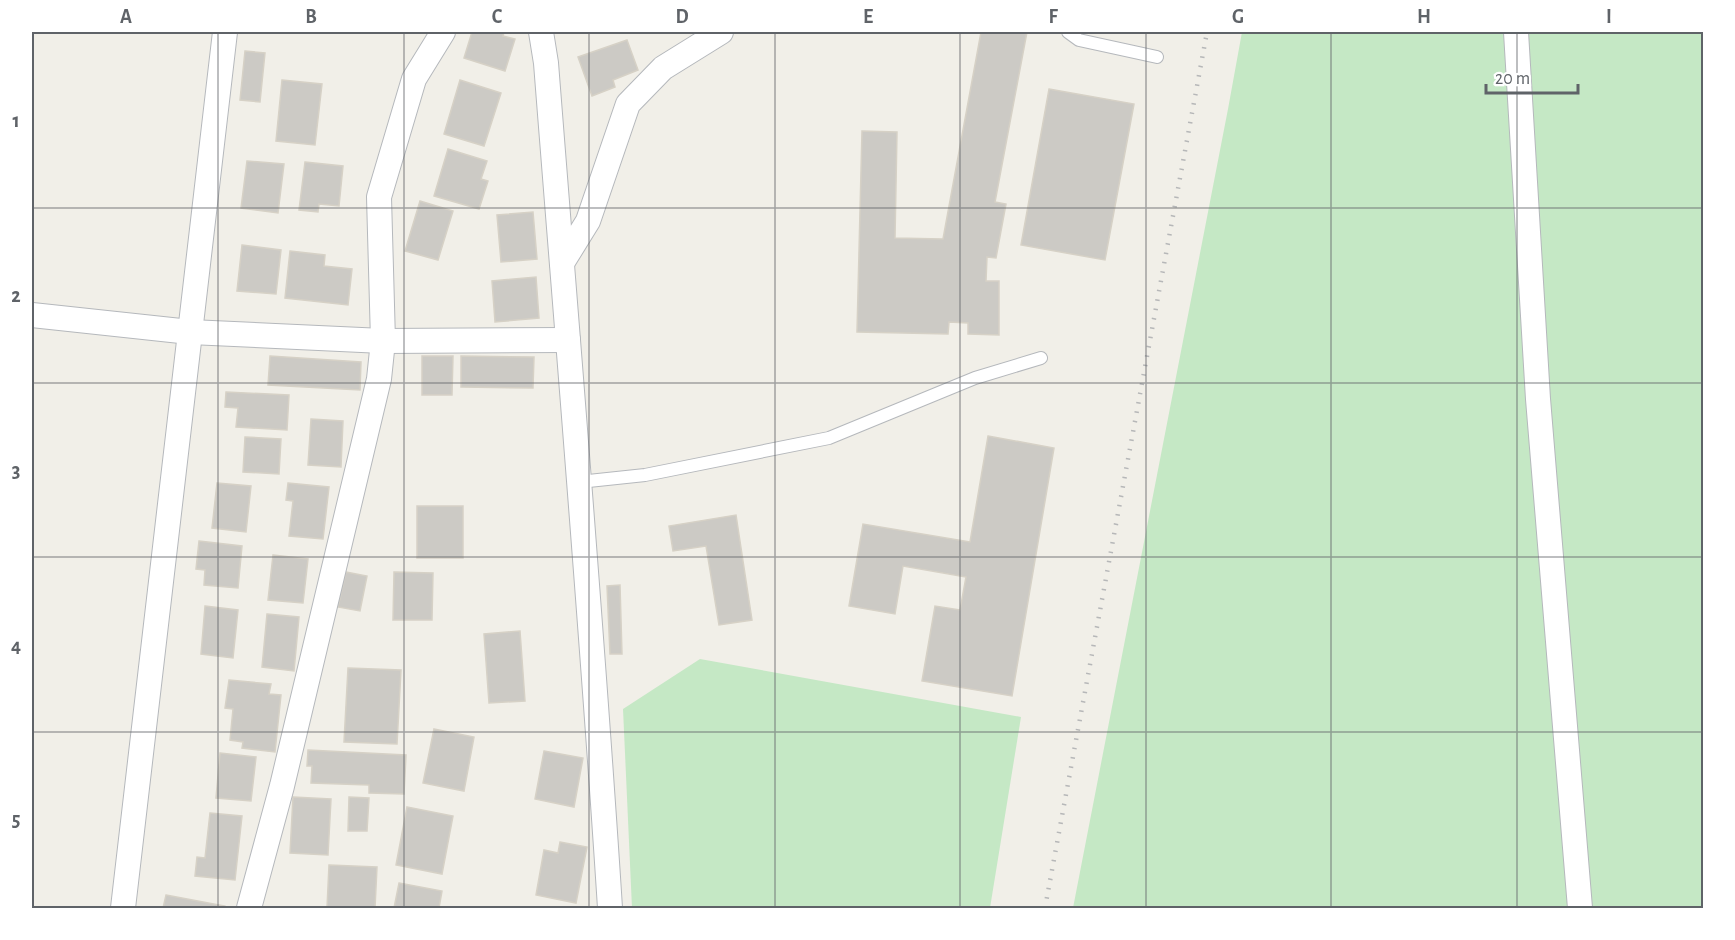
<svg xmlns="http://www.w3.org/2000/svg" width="1735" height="940" viewBox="0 0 1735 940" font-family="'Alegreya Sans',sans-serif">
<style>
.green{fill:#c5e8c5}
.building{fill:#cccac5;stroke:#d6d1c6;stroke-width:1.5}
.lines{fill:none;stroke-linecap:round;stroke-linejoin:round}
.service-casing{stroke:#b5b8bc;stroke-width:14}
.minor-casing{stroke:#b5b8bc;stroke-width:26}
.service{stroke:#fff;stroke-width:12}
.minor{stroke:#fff;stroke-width:24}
.rail{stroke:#b6b7b8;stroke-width:4.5;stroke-dasharray:1.5 8;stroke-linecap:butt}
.grid{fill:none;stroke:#5f6368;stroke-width:1.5;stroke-opacity:0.55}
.neatline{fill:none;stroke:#5f6368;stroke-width:2}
.grid-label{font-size:20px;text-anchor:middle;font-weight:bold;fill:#5f6368}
</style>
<rect width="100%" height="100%" fill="#f1efe8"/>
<!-- green -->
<g class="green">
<polygon points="1242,32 1703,32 1703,908 1073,908 1228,109"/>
<polygon points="700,659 1021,717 990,908 632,908 623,709"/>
</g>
<!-- building -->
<g class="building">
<polygon points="472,32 504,32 503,36 515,39 505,71 464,58"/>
<polygon points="981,32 1027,32 995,202 1006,204 996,258 987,257 986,281 999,281 999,335 968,334 968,323 949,322 948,334 857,332 862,131 897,132 895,238 943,239"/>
<polygon points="627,40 638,70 613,80 615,87 592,96 578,57"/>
<polygon points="245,51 265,53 260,102 240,100"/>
<polygon points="282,80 322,84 315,145 276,141"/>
<polygon points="460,80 501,93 484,146 444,134"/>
<polygon points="1049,89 1134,104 1105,260 1021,245"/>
<polygon points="448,149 487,161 481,179 488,181 479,209 434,196"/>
<polygon points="247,161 284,164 278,213 241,208"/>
<polygon points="305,162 343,166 339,206 319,204 318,212 299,210"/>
<polygon points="420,201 453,211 438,260 405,251"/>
<polygon points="533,212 537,259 501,262 497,215"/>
<polygon points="242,245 281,250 276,294 237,291"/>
<polygon points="290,251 325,255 324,266 352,269 348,305 285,298"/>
<polygon points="536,277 539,318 495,322 492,281"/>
<polygon points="270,356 361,362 360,390 268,385"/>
<polygon points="422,356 453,356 452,395 422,395"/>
<polygon points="461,356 534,357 533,388 461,387"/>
<polygon points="226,392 289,395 287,430 236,427 238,408 225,407"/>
<polygon points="311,419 343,421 341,467 308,465"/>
<polygon points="988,436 1054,448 1012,696 922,681 935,606 960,610 966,577 903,566 895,614 849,606 863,524 970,542"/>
<polygon points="245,437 281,439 279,474 243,472"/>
<polygon points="217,483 251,486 246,532 212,528"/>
<polygon points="288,483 329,487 323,539 289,536 293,501 286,500"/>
<rect x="417" y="506" width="46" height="52"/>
<polygon points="736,515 752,620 719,625 706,546 673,551 669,526"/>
<polygon points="199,541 242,546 238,588 204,585 205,570 196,569"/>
<polygon points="273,555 308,559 303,603 268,600"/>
<polygon points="346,572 367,576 360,611 338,607"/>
<polygon points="394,572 433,573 432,620 393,620"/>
<polygon points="620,585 622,654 610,654 607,586"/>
<polygon points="205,606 238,610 233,658 201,654"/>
<polygon points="267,614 299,617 294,671 262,667"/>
<polygon points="520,631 525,701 489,703 484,634"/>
<polygon points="348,668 401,670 397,744 344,742"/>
<polygon points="229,680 271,684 269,694 281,695 275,752 242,748 243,742 230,740 233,709 225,708"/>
<polygon points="434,729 474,737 464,791 423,783"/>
<polygon points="308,750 406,755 404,794 369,793 369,785 311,783 312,766 307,766"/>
<polygon points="544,751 583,758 574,807 535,799"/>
<polygon points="220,753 256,757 251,801 216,798"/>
<polygon points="293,797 331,799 328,855 290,853"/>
<polygon points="349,797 369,798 367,831 348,831"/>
<polygon points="407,807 453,816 442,874 396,865"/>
<polygon points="210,813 242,816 235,880 195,876 197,857 205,858"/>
<polygon points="560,842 587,847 576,903 536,895 544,850 558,853"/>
<polygon points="329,865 377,867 375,908 327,908"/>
<polygon points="399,883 442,891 439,908 394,908"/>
<polygon points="166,895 225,906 225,908 163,908"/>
</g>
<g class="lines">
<!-- service casing -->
<g class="service-casing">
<g id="service">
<polyline points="1068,32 1079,40 1157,57"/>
<polyline points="579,482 645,475 829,438 975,378 1041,358"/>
</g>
</g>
<!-- minor casing -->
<g class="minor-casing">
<g id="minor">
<path d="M541,32L546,63C568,345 592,626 610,908"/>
<polyline points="1516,32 1538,399 1580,908"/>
<polyline points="562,263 588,221 628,104 663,68 721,32"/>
<polyline points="32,315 190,332 383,341 568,340"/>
<polyline points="123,908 225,32"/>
<polyline points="249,908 282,786 379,379 383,341 379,197 414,79 443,32"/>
</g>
</g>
<!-- service -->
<use href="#service" class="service"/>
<!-- minor -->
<use href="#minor" class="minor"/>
<!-- rail -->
<polyline class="rail" points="1045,908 1207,32"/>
</g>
<!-- grid -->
<path class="grid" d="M218,32V908M404,32V908M589,32V908M775,32V908M960,32V908M1146,32V908M1331,32V908M1517,32V908M32,208H1704M32,383H1704M32,557H1704M32,732H1704"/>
<!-- border -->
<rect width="1735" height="940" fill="none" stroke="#ffffff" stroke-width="66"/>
<!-- scale -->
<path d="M1486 84v9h92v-9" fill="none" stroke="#5f6368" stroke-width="3"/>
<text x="1495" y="84" font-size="18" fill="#5f6368" stroke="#ffffff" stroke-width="4.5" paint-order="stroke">20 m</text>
<rect x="33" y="33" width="1669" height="874" class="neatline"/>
<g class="grid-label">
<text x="126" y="23">A</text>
<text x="311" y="23">B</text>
<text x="497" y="23">C</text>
<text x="682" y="23">D</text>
<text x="868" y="23">E</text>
<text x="1053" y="23">F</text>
<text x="1238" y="23">G</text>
<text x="1424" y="23">H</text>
<text x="1609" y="23">I</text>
<text x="16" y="127">1</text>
<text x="16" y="302">2</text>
<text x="16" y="477">3</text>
<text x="16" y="652">4</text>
<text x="16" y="826">5</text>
</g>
</svg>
